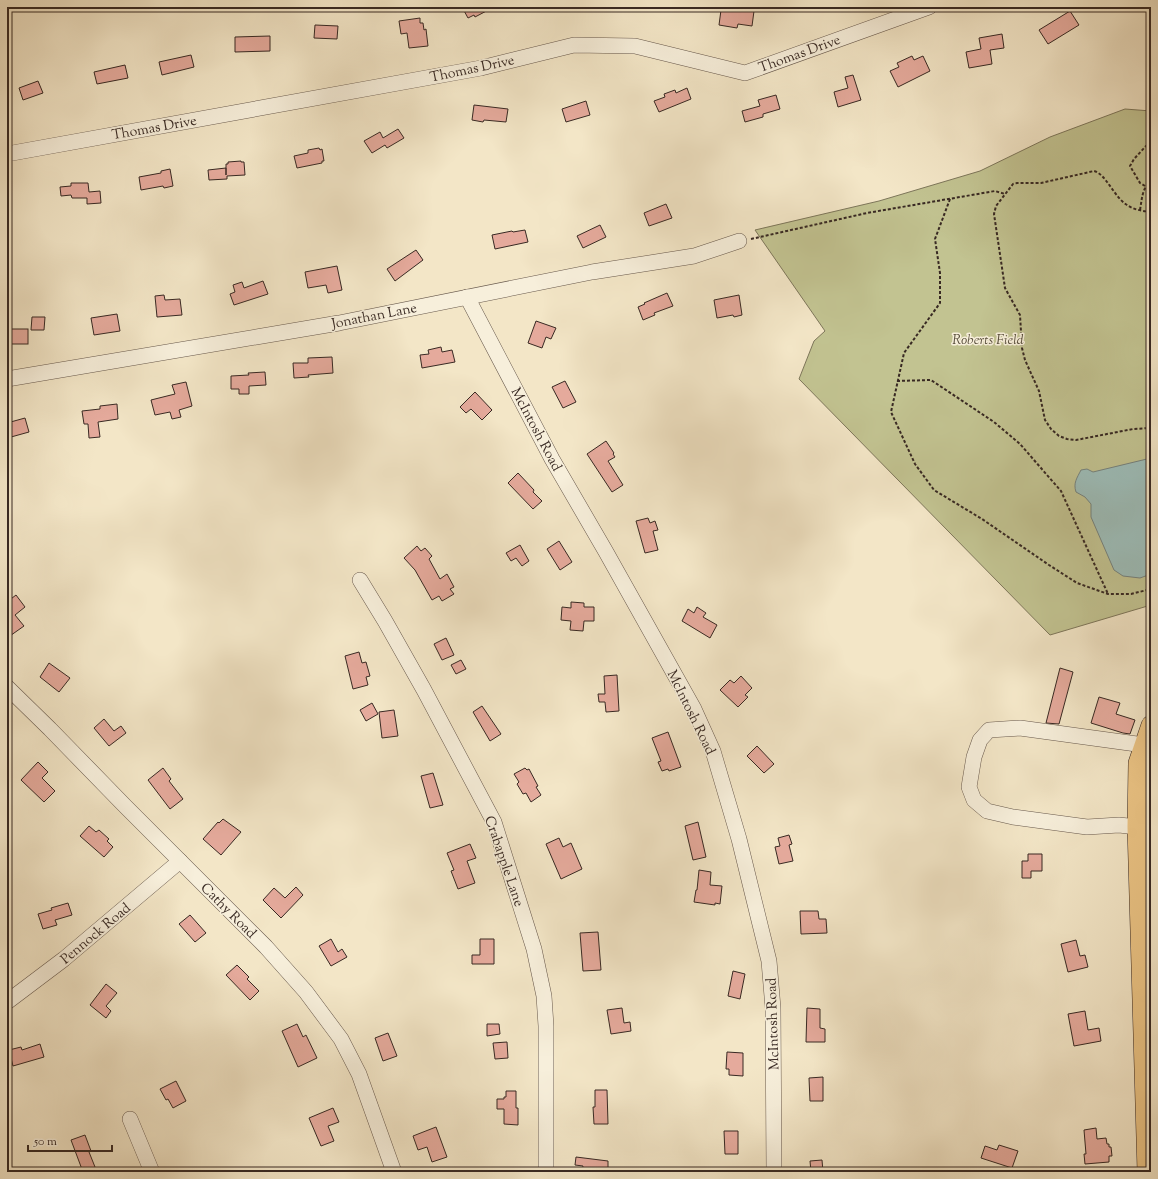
<svg xmlns="http://www.w3.org/2000/svg" width="1158" height="1179" viewBox="0 0 1158 1179" font-family="'Sorts Mill Goudy',serif">
<style>
.green{fill:#c2c391;stroke:#7d765a}
.water{fill:#9dbeba;stroke:#75827e}
.building{fill:#e5aa9c;stroke:#382923}
.lines{fill:none;stroke-linecap:round;stroke-linejoin:round}
.minor-casing{stroke:#67584c;stroke-width:16}
.major-casing{stroke:#382923;stroke-width:20}
.path{stroke:#382923;stroke-width:2;stroke-dasharray:3 2;stroke-linecap:butt}
.minor{stroke:#f7efdb;stroke-width:15}
.major{stroke:#eac384;stroke-width:19}
.labels{text-anchor:middle;stroke-width:3;stroke-linejoin:round;paint-order:stroke}
.street-label{font-size:14px;fill:#382923;stroke:#f7efdb}
.park-label{font-size:14px;font-style:italic;fill:#5a503e;stroke:#f7efdb}
</style>
<rect width="100%" height="100%" fill="#f3e6c7"/>
<filter id="stains"><feTurbulence type="fractalNoise" baseFrequency=".005" numOctaves="4"/><feColorMatrix values="0 0 0 0 .2 0 0 0 0 .09 0 0 0 0 .02 0 0 0 .5 -.17"/></filter>
<radialGradient id="worn" r=".72"><stop offset=".6" stop-color="#630" stop-opacity="0"/><stop offset="1" stop-color="#630" stop-opacity=".3"/></radialGradient>
<!-- green -->
<polygon class="green" points="1125,109 1151,111 1151,605 1050,635 799,379 814,341 825,331 755,230 879,201 980,171 1050,137"/>
<!-- water -->
<path class="water" d="M1151,458V574L1140,578L1123,576L1114,570L1091,517V504L1085,497L1076,492C1073,483 1077,478 1081,470L1087,469L1093,472Z"/>
<!-- building -->
<g class="building">
<polygon points="462,7 494,7 475,17 474,15 468,18"/>
<polygon points="731,7 743,7 743,10 754,11 752,26 738,24 737,28 719,25 721,10 730,11"/>
<polygon points="1070,11 1079,25 1048,44 1039,30"/>
<polygon points="420,18 420,23 423,23 424,30 426,29 428,46 409,48 407,33 401,34 399,21"/>
<polygon points="315,25 338,26 337,39 314,38"/>
<polygon points="1002,34 1004,48 990,50 992,64 969,68 966,52 981,49 979,38"/>
<polygon points="270,36 270,51 235,52 235,37"/>
<polygon points="191,55 194,67 162,75 159,62"/>
<polygon points="912,56 914,60 923,56 930,71 898,87 890,71 899,67 897,63"/>
<polygon points="125,65 128,78 97,84 94,72"/>
<polygon points="853,75 861,100 838,107 834,92 848,88 845,77"/>
<polygon points="38,81 43,93 23,100 19,88"/>
<polygon points="687,88 691,99 659,112 654,101 665,97 664,94 675,90 676,93"/>
<polygon points="776,95 780,109 763,114 763,117 745,122 742,111 760,106 758,100"/>
<polygon points="586,101 590,115 566,122 562,109"/>
<polygon points="474,105 508,109 506,122 484,120 483,122 472,120"/>
<polygon points="398,129 404,138 387,148 385,145 372,153 364,141 380,132 383,138"/>
<polygon points="319,148 320,150 322,149 324,161 322,161 322,163 297,168 294,156 308,153 308,150"/>
<polygon points="241,161 241,162 244,162 245,175 227,176 227,179 209,180 208,170 226,168 226,175 226,164 228,164 228,162"/>
<polygon points="170,169 173,186 164,188 163,186 141,190 139,177 161,173 161,171"/>
<polygon points="71,183 88,183 89,192 100,191 101,203 87,204 87,198 72,198 71,195 61,196 60,187 71,186"/>
<polygon points="666,204 672,218 649,226 644,213"/>
<polygon points="600,225 606,237 583,248 577,236"/>
<polygon points="525,230 528,242 495,249 492,235 512,231 513,232"/>
<polygon points="416,250 423,260 395,281 387,269"/>
<polygon points="337,266 342,290 328,293 326,285 308,288 305,272"/>
<polygon points="263,281 268,294 234,305 230,294 235,292 233,285 242,282 244,288"/>
<polygon points="667,293 673,306 654,313 655,315 643,320 638,307 645,304 644,303"/>
<polygon points="164,295 165,300 180,299 182,315 157,317 155,296"/>
<polygon points="739,295 742,315 734,317 733,315 717,318 714,300"/>
<polygon points="117,314 120,331 94,335 91,318"/>
<polygon points="32,317 45,317 44,330 31,330"/>
<polygon points="536,321 556,328 551,339 546,337 542,348 528,343"/>
<rect x="7" y="329" width="21" height="15"/>
<polygon points="441,347 442,352 452,350 455,362 422,368 420,355 429,354 428,350"/>
<polygon points="332,357 333,373 308,375 309,377 294,378 293,363 308,363 308,358"/>
<polygon points="265,372 266,385 249,386 249,394 239,394 239,389 231,389 231,376 249,375 248,373"/>
<polygon points="565,381 576,402 563,408 552,387"/>
<polygon points="186,382 192,406 179,410 181,417 172,419 170,412 155,415 151,400 175,394 172,385"/>
<polygon points="475,392 492,410 482,420 471,409 466,413 460,407"/>
<polygon points="117,404 118,419 98,422 100,437 89,438 88,424 84,424 82,411 100,409 100,406"/>
<polygon points="25,418 29,432 11,437 7,423"/>
<polygon points="606,441 614,453 613,454 615,457 608,461 623,485 612,492 587,454"/>
<polygon points="518,473 534,490 533,492 542,501 533,509 508,483"/>
<polygon points="648,518 650,523 655,521 658,530 653,531 658,550 645,553 636,521"/>
<polygon points="559,541 572,562 560,570 547,549"/>
<polygon points="520,545 529,561 522,566 516,558 511,561 506,553"/>
<polygon points="417,546 421,551 425,548 432,556 429,559 440,579 447,574 454,587 450,589 454,594 442,601 439,596 432,600 415,570 404,558"/>
<polygon points="16,595 25,607 15,615 24,626 7,638 7,602"/>
<polygon points="571,602 584,603 584,607 594,607 594,621 584,621 583,631 570,630 571,621 561,620 562,607 571,608"/>
<polygon points="697,607 706,613 703,617 717,625 710,638 682,621 688,609 694,613"/>
<polygon points="446,638 454,655 442,660 434,644"/>
<polygon points="359,652 362,663 366,662 370,676 366,677 368,685 353,689 345,656"/>
<polygon points="461,660 466,669 456,674 451,665"/>
<polygon points="49,663 70,678 59,692 40,677"/>
<polygon points="1060,668 1073,672 1059,724 1046,723"/>
<polygon points="617,675 619,711 606,712 605,702 599,702 598,694 605,694 604,676"/>
<polygon points="741,676 752,688 745,695 748,697 738,707 720,690 730,680 734,683"/>
<polygon points="1099,697 1120,703 1116,714 1135,720 1130,734 1123,733 1091,723"/>
<polygon points="372,703 378,714 366,721 360,710"/>
<polygon points="482,706 501,734 490,741 473,712"/>
<polygon points="394,710 398,736 382,738 379,712"/>
<polygon points="104,719 114,731 121,726 126,733 109,746 94,728"/>
<polygon points="668,732 681,767 669,771 668,769 662,771 658,762 661,761 652,738"/>
<polygon points="757,746 774,764 764,773 747,756"/>
<polygon points="38,762 48,772 42,778 55,791 44,802 21,780"/>
<polygon points="163,768 171,779 169,781 183,799 170,809 148,780"/>
<polygon points="525,768 527,770 529,769 538,786 536,787 541,795 531,802 526,793 523,794 517,784 519,782 514,774"/>
<polygon points="433,773 443,805 430,808 421,776"/>
<polygon points="223,819 241,832 221,855 203,839 218,822 219,823"/>
<polygon points="698,822 706,857 693,860 685,826"/>
<polygon points="89,826 96,832 99,830 109,839 107,841 113,847 104,857 80,836"/>
<polygon points="789,835 792,844 789,845 793,861 779,864 775,847 780,846 778,838"/>
<polygon points="559,838 563,847 571,843 582,869 561,879 546,844"/>
<polygon points="470,844 476,858 467,861 475,883 458,889 451,871 454,870 447,853"/>
<polygon points="1028,854 1042,854 1042,871 1031,871 1031,878 1022,878 1022,861 1028,861"/>
<polygon points="699,870 711,872 710,885 722,886 720,904 715,903 715,905 694,902 696,890 697,890"/>
<polygon points="296,887 303,895 281,918 263,900 274,888 285,898"/>
<polygon points="68,903 72,915 55,920 57,925 43,929 38,914 52,910 51,908"/>
<polygon points="800,911 818,911 819,919 826,919 827,933 801,934"/>
<polygon points="190,915 206,933 195,942 179,924"/>
<polygon points="598,932 601,970 583,971 580,933"/>
<polygon points="331,939 338,952 342,949 347,957 331,966 319,946"/>
<polygon points="480,939 494,939 494,964 472,964 472,955 480,955"/>
<polygon points="1076,940 1080,956 1085,955 1088,967 1068,972 1061,944"/>
<polygon points="237,965 249,977 247,979 259,991 250,1000 226,975"/>
<polygon points="733,971 745,974 740,999 728,996"/>
<polygon points="106,984 117,993 106,1006 111,1011 106,1018 90,1005"/>
<polygon points="622,1008 624,1023 630,1022 631,1031 611,1034 607,1010"/>
<polygon points="807,1008 820,1009 820,1028 825,1029 825,1042 806,1042"/>
<polygon points="1085,1011 1088,1030 1099,1028 1101,1041 1074,1046 1068,1014"/>
<polygon points="297,1024 303,1037 306,1035 317,1058 298,1067 282,1031"/>
<polygon points="487,1024 499,1024 500,1034 487,1036"/>
<polygon points="388,1033 397,1056 383,1061 375,1038"/>
<polygon points="507,1042 508,1058 495,1059 493,1043"/>
<polygon points="40,1044 44,1057 13,1066 9,1050 21,1047 22,1050"/>
<polygon points="727,1052 743,1053 743,1076 729,1075 729,1069 726,1069"/>
<polygon points="823,1077 823,1101 810,1101 809,1078"/>
<polygon points="176,1081 186,1101 173,1108 168,1099 166,1100 160,1089"/>
<polygon points="595,1090 607,1090 608,1124 594,1124 593,1107 595,1107"/>
<polygon points="506,1091 516,1091 516,1108 518,1108 518,1125 504,1124 504,1109 497,1109 497,1099 504,1099 504,1097 506,1097"/>
<polygon points="333,1108 339,1122 328,1126 334,1141 321,1146 309,1118"/>
<polygon points="436,1127 447,1157 432,1162 427,1147 418,1150 413,1136"/>
<polygon points="1096,1128 1097,1139 1106,1138 1107,1144 1109,1144 1109,1147 1111,1147 1112,1156 1109,1156 1109,1162 1085,1164 1084,1154 1086,1154 1084,1130"/>
<polygon points="724,1131 738,1131 738,1154 725,1154"/>
<polygon points="85,1135 91,1151 89,1152 97,1172 83,1172 71,1140"/>
<polygon points="999,1145 1018,1151 1012,1168 981,1158 985,1146 997,1150"/>
<polygon points="576,1157 608,1161 608,1169 600,1168 599,1172 582,1172 583,1166 575,1165"/>
<polygon points="822,1160 823,1172 811,1172 810,1161"/>
</g>
<g class="lines">
<!-- minor casing -->
<g class="minor-casing">
<g id="minor">
<polyline points="7,154 481,68 574,45 635,46 745,73 929,7"/>
<polyline points="467,297 552,459 606,552 694,709 713,751 739,839 769,961 773,1008 774,1172"/>
<polyline points="7,379 339,323 592,272 694,256 739,241"/>
<polyline points="360,580 385,621 424,690 494,822 534,949 544,996 546,1026 546,1172"/>
<polyline points="7,687 50,729 125,806 266,947 306,992 341,1039 359,1074 394,1172"/>
<polyline points="1137,827 1119,825 1087,827 1013,817 987,811 974,800 969,787 974,757 980,740 989,730 1020,728 1144,745"/>
<polyline points="7,1002 64,959 180,861"/>
<polyline points="130,1119 152,1172"/>
</g>
</g>
<!-- major casing -->
<g class="major-casing">
<polyline id="major" points="1147,1172 1137,827 1138,763 1151,725"/>
</g>
<!-- path -->
<g class="path">
<polyline points="1145,186 1140,183 1130,166 1134,159 1146,146 1151,148"/>
<polyline points="950,199 935,239 940,273 940,303 904,353 891,412 915,464 934,490 982,519 1049,565 1077,583 1108,594 1131,594 1151,589"/>
<path d="M1140,210C1142,199 1142,188 1151,181"/>
<path d="M1151,212C1143,211 1134,210 1127,205C1114,197 1106,174 1094,171L1041,183H1017L1013,184L996,206L994,214L1005,288L1020,315L1022,348L1025,360L1039,391L1045,420L1051,429L1059,436L1067,439L1076,440L1133,429L1151,428"/>
<polyline points="751,239 867,213 995,191 1005,194"/>
<polyline points="897,381 931,380 994,422 1020,444 1061,491 1108,594"/>
</g>
<!-- minor -->
<use href="#minor" class="minor"/>
<!-- major -->
<use href="#major" class="major"/>
</g>
<g class="labels">
<!-- street labels -->
<g class="street-label">
<text transform="translate(799 53) rotate(-20)" y="5">Thomas Drive</text>
<text transform="translate(472 68) rotate(-12)" y="5">Thomas Drive</text>
<text transform="translate(154 127) rotate(-10)" y="5">Thomas Drive</text>
<text transform="translate(374 315) rotate(-11)" y="5">Jonathan Lane</text>
<text transform="translate(537 429) rotate(62)" y="5">McIntosh Road</text>
<text transform="translate(692 712) rotate(64)" y="5">McIntosh Road</text>
<text transform="translate(505 861) rotate(71)" y="5">Crabapple Lane</text>
<text transform="translate(229 910) rotate(45)" y="5">Cathy Road</text>
<text transform="translate(95 933) rotate(-40)" y="5">Pennock Road</text>
<text transform="translate(772 1024) rotate(-92)" y="5">McIntosh Road</text>
</g>
<!-- park labels -->
<g class="park-label">
<text x="988" y="344">Roberts Field</text>
</g>
</g>
<!-- margin -->
<rect width="1158" height="1179" fill="none" stroke="#f3e6c7" stroke-width="24"/>
<rect x="8" y="8" width="1142" height="1163" fill="none" stroke="#382923" stroke-width="2"/>
<rect x="12" y="12" width="1134" height="1155" fill="none" stroke="#382923"/>
<!-- scale -->
<path d="M28 1145v6h84v-6" fill="none" stroke="#382923" stroke-width="2"/>
<text x="34" y="1145" font-size="12" fill="#382923" stroke="#f7efdb" stroke-width="3" paint-order="stroke">50 m</text>
<rect width="100%" height="100%" filter="url(#stains)"/>
<rect width="100%" height="100%" fill="url(#worn)"/>
</svg>
